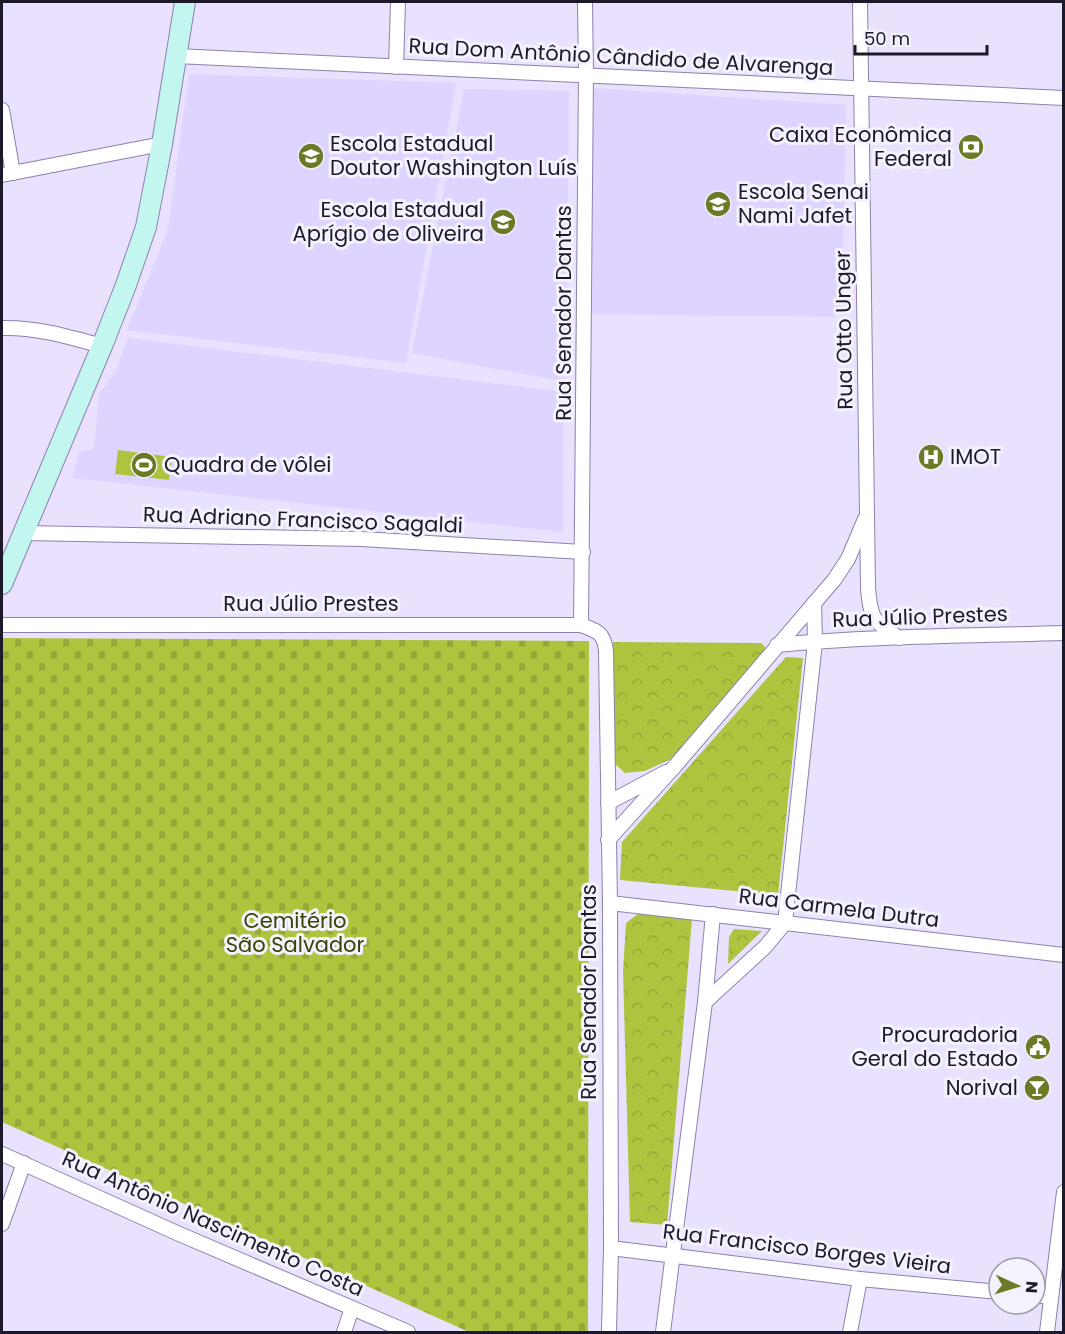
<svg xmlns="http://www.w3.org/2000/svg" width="1065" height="1334" viewBox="0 0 1065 1334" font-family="Poppins,sans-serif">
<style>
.built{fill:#dfd3ff}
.cemetery{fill:url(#cemetery-stones)}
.park{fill:url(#park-crowns)}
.pitch{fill:#aec43e}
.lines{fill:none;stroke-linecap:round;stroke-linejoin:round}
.street-casing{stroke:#8e81ad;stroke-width:16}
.secondary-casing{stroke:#8e81ad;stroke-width:22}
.street{stroke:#fff;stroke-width:14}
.secondary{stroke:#c3f6ee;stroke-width:20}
.labels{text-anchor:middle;stroke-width:6;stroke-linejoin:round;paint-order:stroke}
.street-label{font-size:21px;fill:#1e192a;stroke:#f4f2fc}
.poi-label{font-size:21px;fill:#1e192a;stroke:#f4f2fc;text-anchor:end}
.park-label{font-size:21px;fill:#3a4307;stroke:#f4f2fc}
</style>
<defs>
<pattern id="cemetery-stones" width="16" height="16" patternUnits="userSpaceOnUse" patternTransform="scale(1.5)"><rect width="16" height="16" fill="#aec43e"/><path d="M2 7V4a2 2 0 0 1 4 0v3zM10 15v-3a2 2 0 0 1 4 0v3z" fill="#95a837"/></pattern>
<pattern id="park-crowns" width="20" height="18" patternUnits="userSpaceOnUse" patternTransform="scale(1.5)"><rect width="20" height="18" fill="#aec43e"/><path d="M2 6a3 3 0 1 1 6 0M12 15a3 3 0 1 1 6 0" fill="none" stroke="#95a837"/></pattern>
</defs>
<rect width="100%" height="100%" fill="#e9e1fe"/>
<!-- built -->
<g class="built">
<polygon points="189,74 456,83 406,363 127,330 168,229"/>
<polygon points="593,88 846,105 842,303 833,317 592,314"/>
<polygon points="464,89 569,91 566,382 412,353"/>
<polygon points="128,338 563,392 563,532 72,478 79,452 94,449 99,394 116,371"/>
</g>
<!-- cemetery -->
<polygon class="cemetery" points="2,638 589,641 588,1332 469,1332 2,1122"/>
<!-- park -->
<g class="park">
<polygon points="613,642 761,643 766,648 675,757 645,771 625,773 614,763"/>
<polygon points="786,657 803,658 778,895 620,880 622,842"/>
<polygon points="639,913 692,919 667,1225 630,1222 623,971 626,923"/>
<polygon points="734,929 762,931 728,964 729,937"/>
</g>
<!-- pitch -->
<polygon class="pitch" points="118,450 172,457 169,480 115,474"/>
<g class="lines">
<!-- street casing -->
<g class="street-casing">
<g id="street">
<path d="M860,2L868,588C871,621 873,620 899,638"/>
<polyline points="176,56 1064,98"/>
<polyline points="396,67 398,2"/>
<polyline points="2,110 13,173"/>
<polyline points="2,175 162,144"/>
<path d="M2,328C36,327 69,337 102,346"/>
<polyline points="23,533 361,539 583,552"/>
<path d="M2,625H581C598,631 604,633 606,651L610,903L611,1248L609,1332"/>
<polyline points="581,625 586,75 585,2"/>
<path d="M777,645C872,636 968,636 1064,633"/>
<polyline points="608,803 666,772"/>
<polyline points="608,840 675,766 834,580 848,559 865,519"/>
<polyline points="610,903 1064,955"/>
<polyline points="705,1002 765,947 785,923 815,642 814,603"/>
<polyline points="2,1154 177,1233 408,1332"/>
<polyline points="2,1224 24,1163"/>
<polyline points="611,1248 860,1279 999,1292"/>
<polyline points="1035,1295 1051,1297"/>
<polyline points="344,1332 352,1308"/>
<polyline points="663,1332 705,1002 713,914"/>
<polyline points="850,1332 860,1279"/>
<polyline points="1047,1332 1064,1192"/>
</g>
</g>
<!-- secondary casing -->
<g class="secondary-casing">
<polyline id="secondary" points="2,584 102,346 126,285 146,227 162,144 185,2"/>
</g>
<!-- street -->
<use href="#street" class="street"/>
<!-- secondary -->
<use href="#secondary" class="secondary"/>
</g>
<!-- icons -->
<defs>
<g id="bank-disc" transform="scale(1.35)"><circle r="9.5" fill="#6c7a27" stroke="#f4f2fc"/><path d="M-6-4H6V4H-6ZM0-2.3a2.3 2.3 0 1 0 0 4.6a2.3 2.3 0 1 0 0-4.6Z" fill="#fff"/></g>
<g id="school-disc" transform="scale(1.35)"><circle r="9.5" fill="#6c7a27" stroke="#f4f2fc"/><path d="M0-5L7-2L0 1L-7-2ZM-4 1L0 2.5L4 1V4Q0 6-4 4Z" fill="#fff"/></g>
<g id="university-disc" transform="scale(1.35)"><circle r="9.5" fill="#6c7a27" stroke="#f4f2fc"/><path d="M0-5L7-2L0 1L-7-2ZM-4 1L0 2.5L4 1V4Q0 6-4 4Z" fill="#fff"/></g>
<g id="hospital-disc" transform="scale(1.35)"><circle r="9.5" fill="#6c7a27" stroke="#f4f2fc"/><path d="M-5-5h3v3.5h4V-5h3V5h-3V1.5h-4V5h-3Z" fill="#fff"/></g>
<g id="stadium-disc" transform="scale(1.35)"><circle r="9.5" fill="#6c7a27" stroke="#f4f2fc"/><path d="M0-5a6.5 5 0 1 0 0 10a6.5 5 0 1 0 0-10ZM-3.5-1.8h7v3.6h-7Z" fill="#fff"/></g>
<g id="civic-disc" transform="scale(1.35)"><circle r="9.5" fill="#6c7a27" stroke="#f4f2fc"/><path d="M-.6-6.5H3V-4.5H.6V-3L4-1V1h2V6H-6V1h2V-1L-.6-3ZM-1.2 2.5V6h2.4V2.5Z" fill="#fff"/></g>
<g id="bar-disc" transform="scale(1.35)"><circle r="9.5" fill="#6c7a27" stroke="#f4f2fc"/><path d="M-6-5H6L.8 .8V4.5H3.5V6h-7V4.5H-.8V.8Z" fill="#fff"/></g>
</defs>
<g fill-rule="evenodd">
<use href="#bank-disc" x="971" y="147"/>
<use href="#school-disc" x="311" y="156"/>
<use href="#university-disc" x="718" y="204"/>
<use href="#school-disc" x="503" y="222"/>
<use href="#hospital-disc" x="931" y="457"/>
<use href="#stadium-disc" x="144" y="465"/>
<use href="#civic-disc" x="1038" y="1047"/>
<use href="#bar-disc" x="1037" y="1088"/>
</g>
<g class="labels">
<!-- street labels -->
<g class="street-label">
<text transform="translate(621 57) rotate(3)" y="7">Rua Dom Antônio Cândido de Alvarenga</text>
<text transform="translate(564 313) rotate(-90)" y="7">Rua Senador Dantas</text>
<text transform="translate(844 330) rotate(-91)" y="7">Rua Otto Unger</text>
<text transform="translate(303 520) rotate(2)" y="7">Rua Adriano Francisco Sagaldi</text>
<text x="311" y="611">Rua Júlio Prestes</text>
<text transform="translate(920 617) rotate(-2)" y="7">Rua Júlio Prestes</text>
<text transform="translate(839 908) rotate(7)" y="7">Rua Carmela Dutra</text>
<text transform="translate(589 992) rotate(-90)" y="7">Rua Senador Dantas</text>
<text transform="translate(213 1224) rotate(24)" y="7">Rua Antônio Nascimento Costa</text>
<text transform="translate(807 1249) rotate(7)" y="7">Rua Francisco Borges Vieira</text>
</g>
<!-- poi labels -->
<g class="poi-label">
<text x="952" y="142">Caixa Econômica<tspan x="952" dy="24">Federal</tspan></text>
<text x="330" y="151" text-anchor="start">Escola Estadual<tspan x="330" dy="24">Doutor Washington Luís</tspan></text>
<text x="738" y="199" text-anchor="start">Escola Senai<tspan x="738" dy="24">Nami Jafet</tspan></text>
<text x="484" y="217">Escola Estadual<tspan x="484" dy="24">Aprígio de Oliveira</tspan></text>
<text x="950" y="464" text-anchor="start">IMOT</text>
<text x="164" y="472" text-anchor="start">Quadra de vôlei</text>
<text x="1018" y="1042">Procuradoria<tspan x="1018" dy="24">Geral do Estado</tspan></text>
<text x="1018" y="1095">Norival</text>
</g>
<!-- park labels -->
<g class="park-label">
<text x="295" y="928">Cemitério<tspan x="295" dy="24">São Salvador</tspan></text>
</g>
</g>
<!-- border -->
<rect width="1065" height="1334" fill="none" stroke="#1e192a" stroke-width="6"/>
<!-- north arrow -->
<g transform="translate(1017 1286) rotate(94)"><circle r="28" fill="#f4f2fc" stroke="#9e9ba8" stroke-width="1.5"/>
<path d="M0-4.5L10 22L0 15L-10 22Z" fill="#6c7a27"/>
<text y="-9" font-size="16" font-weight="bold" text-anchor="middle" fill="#1e192a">N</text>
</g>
<!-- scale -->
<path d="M855 45v9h132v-9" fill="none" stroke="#1e192a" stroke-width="3"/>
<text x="864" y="45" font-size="18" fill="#1e192a" stroke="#f4f2fc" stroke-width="4.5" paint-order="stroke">50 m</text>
</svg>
